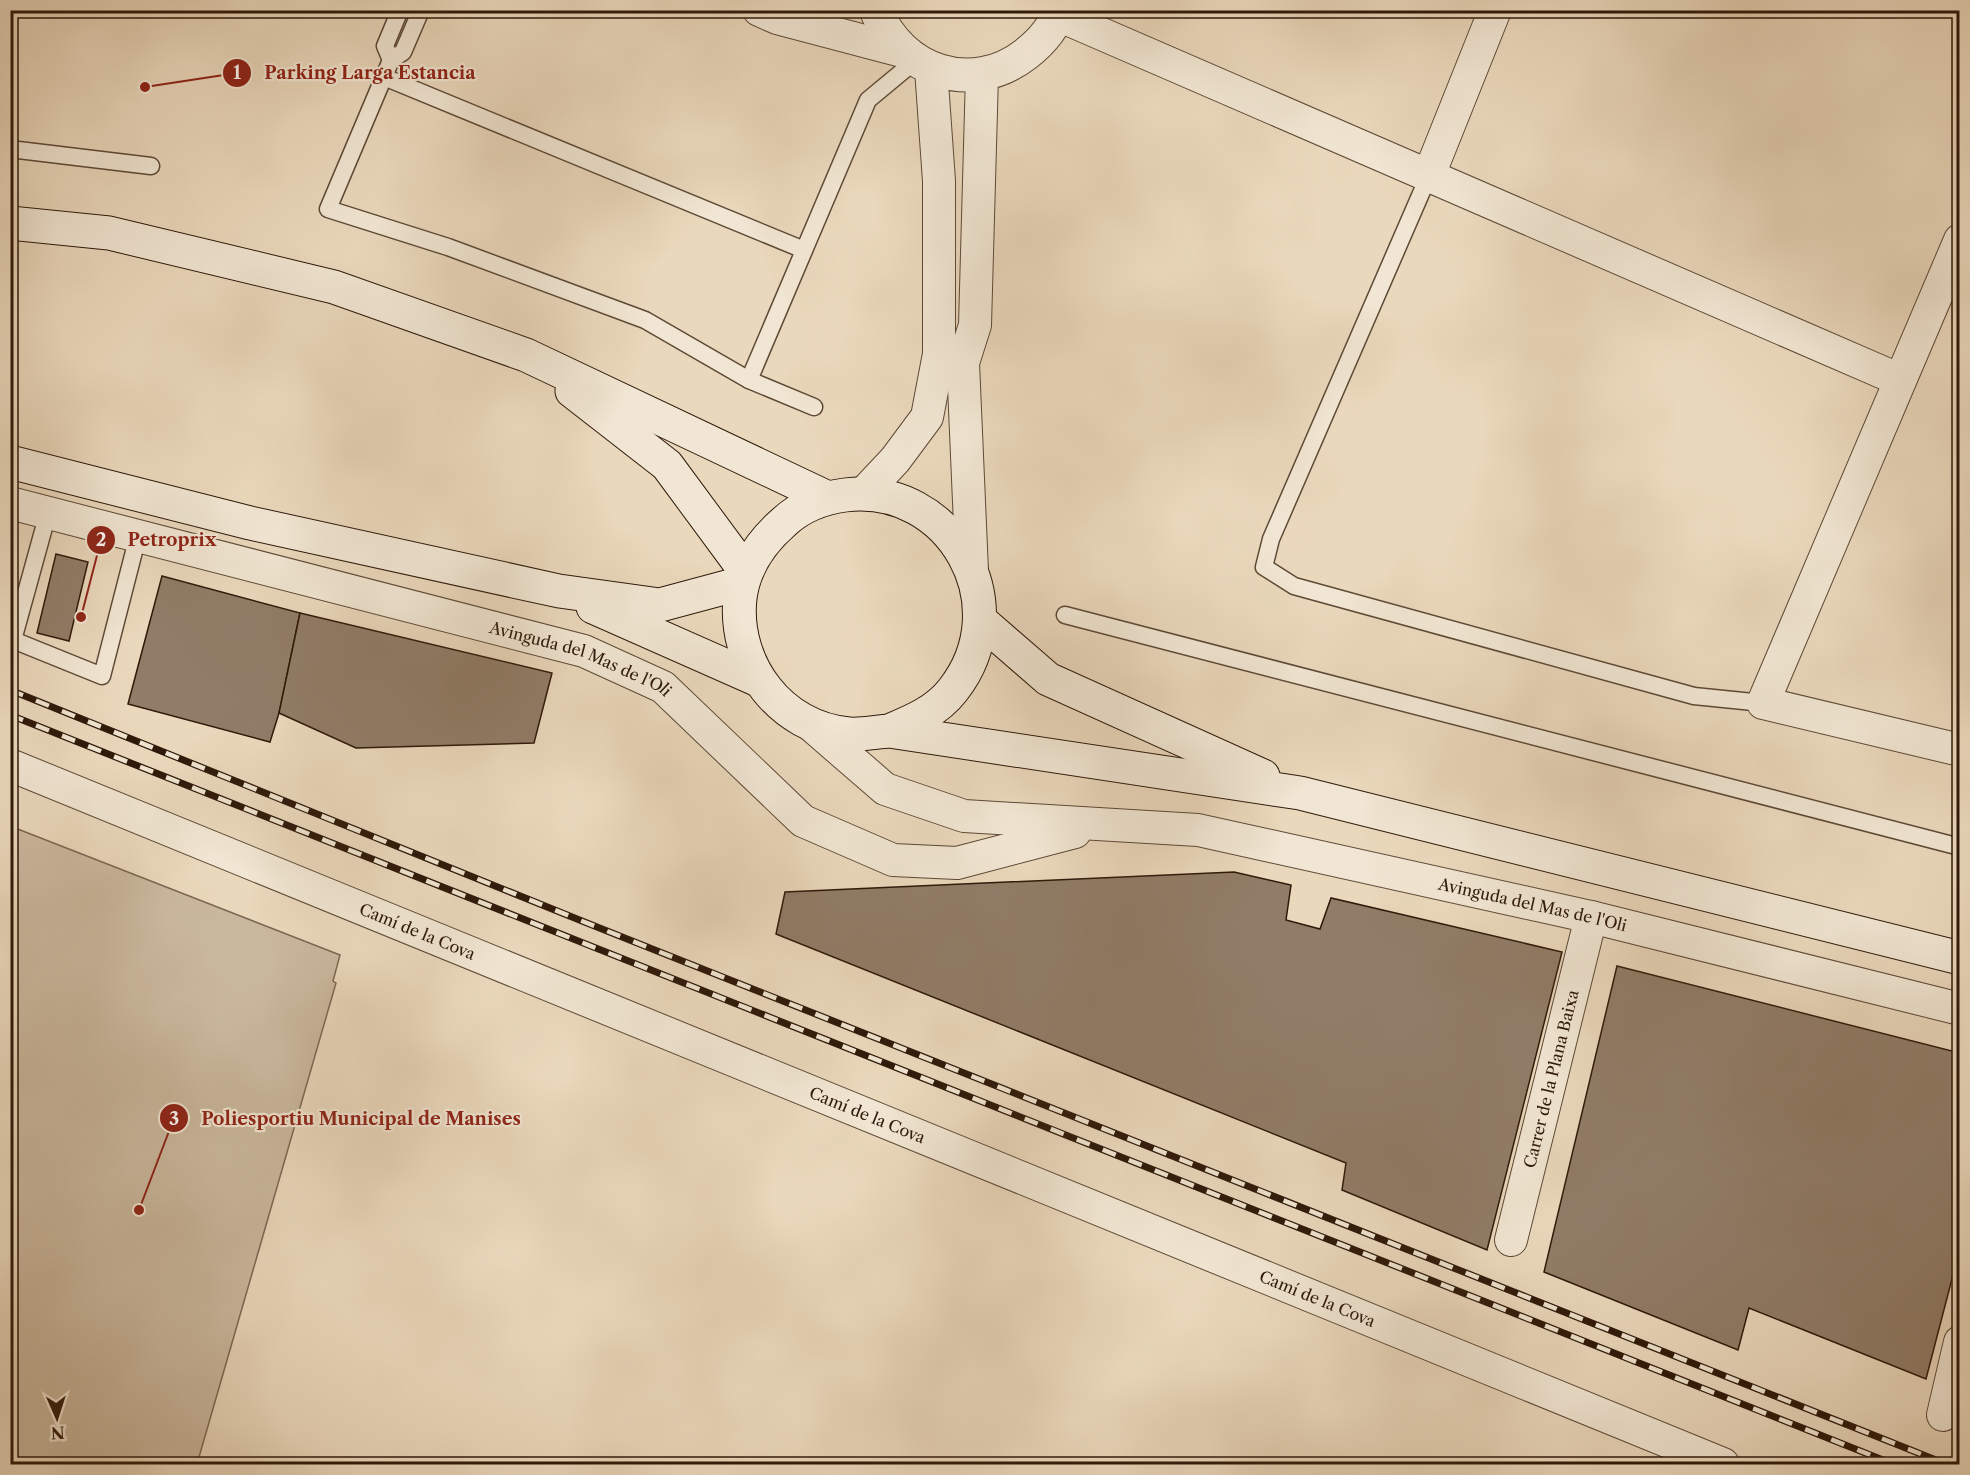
<svg xmlns="http://www.w3.org/2000/svg" width="1970" height="1475" viewBox="0 0 1970 1475" font-family="'Libre Caslon Text',serif">
<style>
.green{fill:#cab89e;stroke:#7c6854;stroke-width:1.5}
.building{fill:#907c67;stroke:#2e190a;stroke-width:1.5}
.lines{fill:none;stroke-linecap:round;stroke-linejoin:round}
.service-casing{stroke:#5d4936;stroke-width:19}
.minor-casing{stroke:#5d4936;stroke-width:34}
.tertiary-casing{stroke:#5d4936;stroke-width:35}
.secondary-casing{stroke:#2e190a;stroke-width:35}
.service{stroke:#f1e6d3;stroke-width:16}
.minor{stroke:#f1e6d3;stroke-width:32}
.tertiary{stroke:#f1e6d3;stroke-width:33}
.secondary{stroke:#f1e6d3;stroke-width:33}
.rail-casing{stroke:#2e190a;stroke-width:7}
.rail{stroke:#f1e6d3;stroke-width:4.5;stroke-dasharray:14;stroke-linecap:butt}
.labels{text-anchor:middle;stroke-width:4.5;stroke-linejoin:round;paint-order:stroke}
.street-label{font-size:16px;fill:#2e190a;stroke:#f1e6d3}
.leader{fill:none;stroke:#8f2418;stroke-width:2}
.callout-dot{fill:#8f2418;stroke:#f1e6d3;stroke-width:2}
.mark-label{font-size:18px;text-anchor:middle;font-weight:bold;fill:#fff}
.callout-label{font-size:18px;text-anchor:middle;font-weight:bold;fill:#8f2418;stroke:#f1e6d3;stroke-width:4.5;stroke-linejoin:round;paint-order:stroke}
</style>
<rect width="100%" height="100%" fill="#ead8bc"/>
<filter id="stains"><feTurbulence type="fractalNoise" baseFrequency=".00333" numOctaves="4"/><feColorMatrix values="0 0 0 0 .2 0 0 0 0 .09 0 0 0 0 .02 0 0 0 .5 -.17"/></filter>
<radialGradient id="worn" r=".72"><stop offset=".6" stop-color="#630" stop-opacity="0"/><stop offset="1" stop-color="#630" stop-opacity=".3"/></radialGradient>
<!-- green -->
<polygon class="green" points="10,826 340,955 333,981 336,983 197,1464 11,1464"/>
<!-- building -->
<g class="building">
<polygon points="56,554 88,562 69,641 37,633"/>
<polygon points="162,576 300,613 279,713 270,742 128,704"/>
<polygon points="300,613 552,673 534,743 356,748 279,713"/>
<polygon points="1234,872 1291,885 1286,920 1320,929 1331,898 1562,952 1487,1250 1342,1190 1346,1163 776,934 785,892"/>
<polygon points="1617,966 1960,1053 1960,1248 1926,1379 1749,1308 1738,1350 1544,1272"/>
</g>
<g class="lines">
<!-- service casing -->
<g class="service-casing">
<g id="service">
<polyline points="421,10 403,52 391,60 328,209 448,247 645,320 749,380 814,407"/>
<polyline points="391,60 385,46 400,10"/>
<polyline points="384,77 804,250"/>
<polyline points="10,149 151,166"/>
<polyline points="1429,175 1271,539 1264,567 1294,586 1694,696 1763,703"/>
<polyline points="749,380 868,100 915,61"/>
<polyline points="48,513 13,640 102,676 138,536"/>
<polyline points="1065,615 1960,847"/>
</g>
</g>
<!-- minor casing -->
<g class="minor-casing">
<g id="minor">
<polyline points="759,10 777,18 902,51"/>
<polyline points="1058,15 1900,380"/>
<polyline points="1429,175 1495,10"/>
<polyline points="1960,240 1763,703 1960,750"/>
<polyline points="864,493 895,460 927,417 939,354 939,181 931,69"/>
<path id="s1" d="M10,503L584,651L663,687L803,821L893,860L957,863L1075,832"/>
<polyline points="972,571 963,363 975,325 982,75"/>
<path id="s2" d="M810,724L885,789L964,816L1198,830L1591,917L1960,1009"/>
<path id="s3" d="M10,765L1723,1464"/>
<path id="s4" d="M1511,1240L1591,917"/>
<polyline points="1943,1415 1960,1342"/>
</g>
</g>
<!-- tertiary casing -->
<g class="tertiary-casing">
<path id="tertiary" d="M876,10C901,72 972,96 1026,54C1040,43 1054,28 1059,10"/>
</g>
<!-- secondary casing -->
<g class="secondary-casing">
<g id="secondary">
<polyline points="10,223 109,233 334,287 526,355 828,498"/>
<polyline points="572,391 667,465 746,572"/>
<polyline points="10,462 250,523 559,591 660,605 742,583"/>
<polyline points="593,607 758,680"/>
<polyline points="980,620 1048,679 1263,776"/>
<path d="M889,731C913,721 937,711 953,690C1020,605 951,482 845,495C823,498 801,506 784,522C761,542 744,566 740,598C733,664 780,728 849,734C861,735 876,732 889,731L1300,793L1960,958"/>
</g>
</g>
<!-- service -->
<use href="#service" class="service"/>
<!-- minor -->
<use href="#minor" class="minor"/>
<!-- tertiary -->
<use href="#tertiary" class="tertiary"/>
<!-- secondary -->
<use href="#secondary" class="secondary"/>
<!-- rail casing -->
<g class="rail-casing">
<g id="rail">
<polyline points="10,690 582,921 1946,1464"/>
<polyline points="10,715 1893,1464"/>
</g>
</g>
<!-- rail -->
<use href="#rail" class="rail"/>
</g>
<g class="labels">
<!-- street labels -->
<g class="street-label">
<text dy="6" stroke="none"><textPath href="#s1" startOffset="592">Avinguda del Mas de l'Oli</textPath></text>
<text dy="6" stroke="none"><textPath href="#s2" startOffset="760">Avinguda del Mas de l'Oli</textPath></text>
<text dy="6" stroke="none"><textPath href="#s3" startOffset="440">Camí de la Cova</textPath></text>
<text dy="6" stroke="none"><textPath href="#s4" startOffset="166">Carrer de la Plana Baixa</textPath></text>
<text dy="6" stroke="none"><textPath href="#s3" startOffset="926">Camí de la Cova</textPath></text>
<text dy="6" stroke="none"><textPath href="#s3" startOffset="1412">Camí de la Cova</textPath></text>
</g>
</g>
<!-- callouts -->
<path class="leader" d="M145 87L237 73M81 617L101 540M139 1210L174 1118"/>
<g class="callout-dot">
<circle cx="145" cy="87" r="6"/>
<circle cx="81" cy="617" r="6"/>
<circle cx="139" cy="1210" r="6"/>
<circle cx="237" cy="73" r="15"/>
<circle cx="101" cy="540" r="15"/>
<circle cx="174" cy="1118" r="15"/>
</g>
<g class="mark-label">
<text x="237" y="79">1</text>
<text x="101" y="546">2</text>
<text x="174" y="1125">3</text>
</g>
<g class="callout-label">
<text x="370" y="79">Parking Larga Estancia</text>
<text x="172" y="546">Petroprix</text>
<text x="361" y="1125">Poliesportiu Municipal de Manises</text>
</g>
<!-- margin -->
<rect width="1970" height="1475" fill="none" stroke="#ead8bc" stroke-width="36"/>
<rect x="12" y="12" width="1946" height="1451" fill="none" stroke="#2e190a" stroke-width="3"/>
<rect x="18" y="18" width="1934" height="1439" fill="none" stroke="#2e190a" stroke-width="1.5"/>
<!-- north arrow -->
<g transform="translate(57 1418) rotate(177)" stroke="#f1e6d3" stroke-width="4.5" paint-order="stroke">
<path d="M0-4.5L10 22L0 15L-10 22Z" fill="#2e190a"/>
<text y="-9" font-size="16" font-weight="bold" text-anchor="middle" fill="#2e190a">N</text>
</g>
<rect width="100%" height="100%" filter="url(#stains)"/>
<rect width="100%" height="100%" fill="url(#worn)"/>
</svg>
